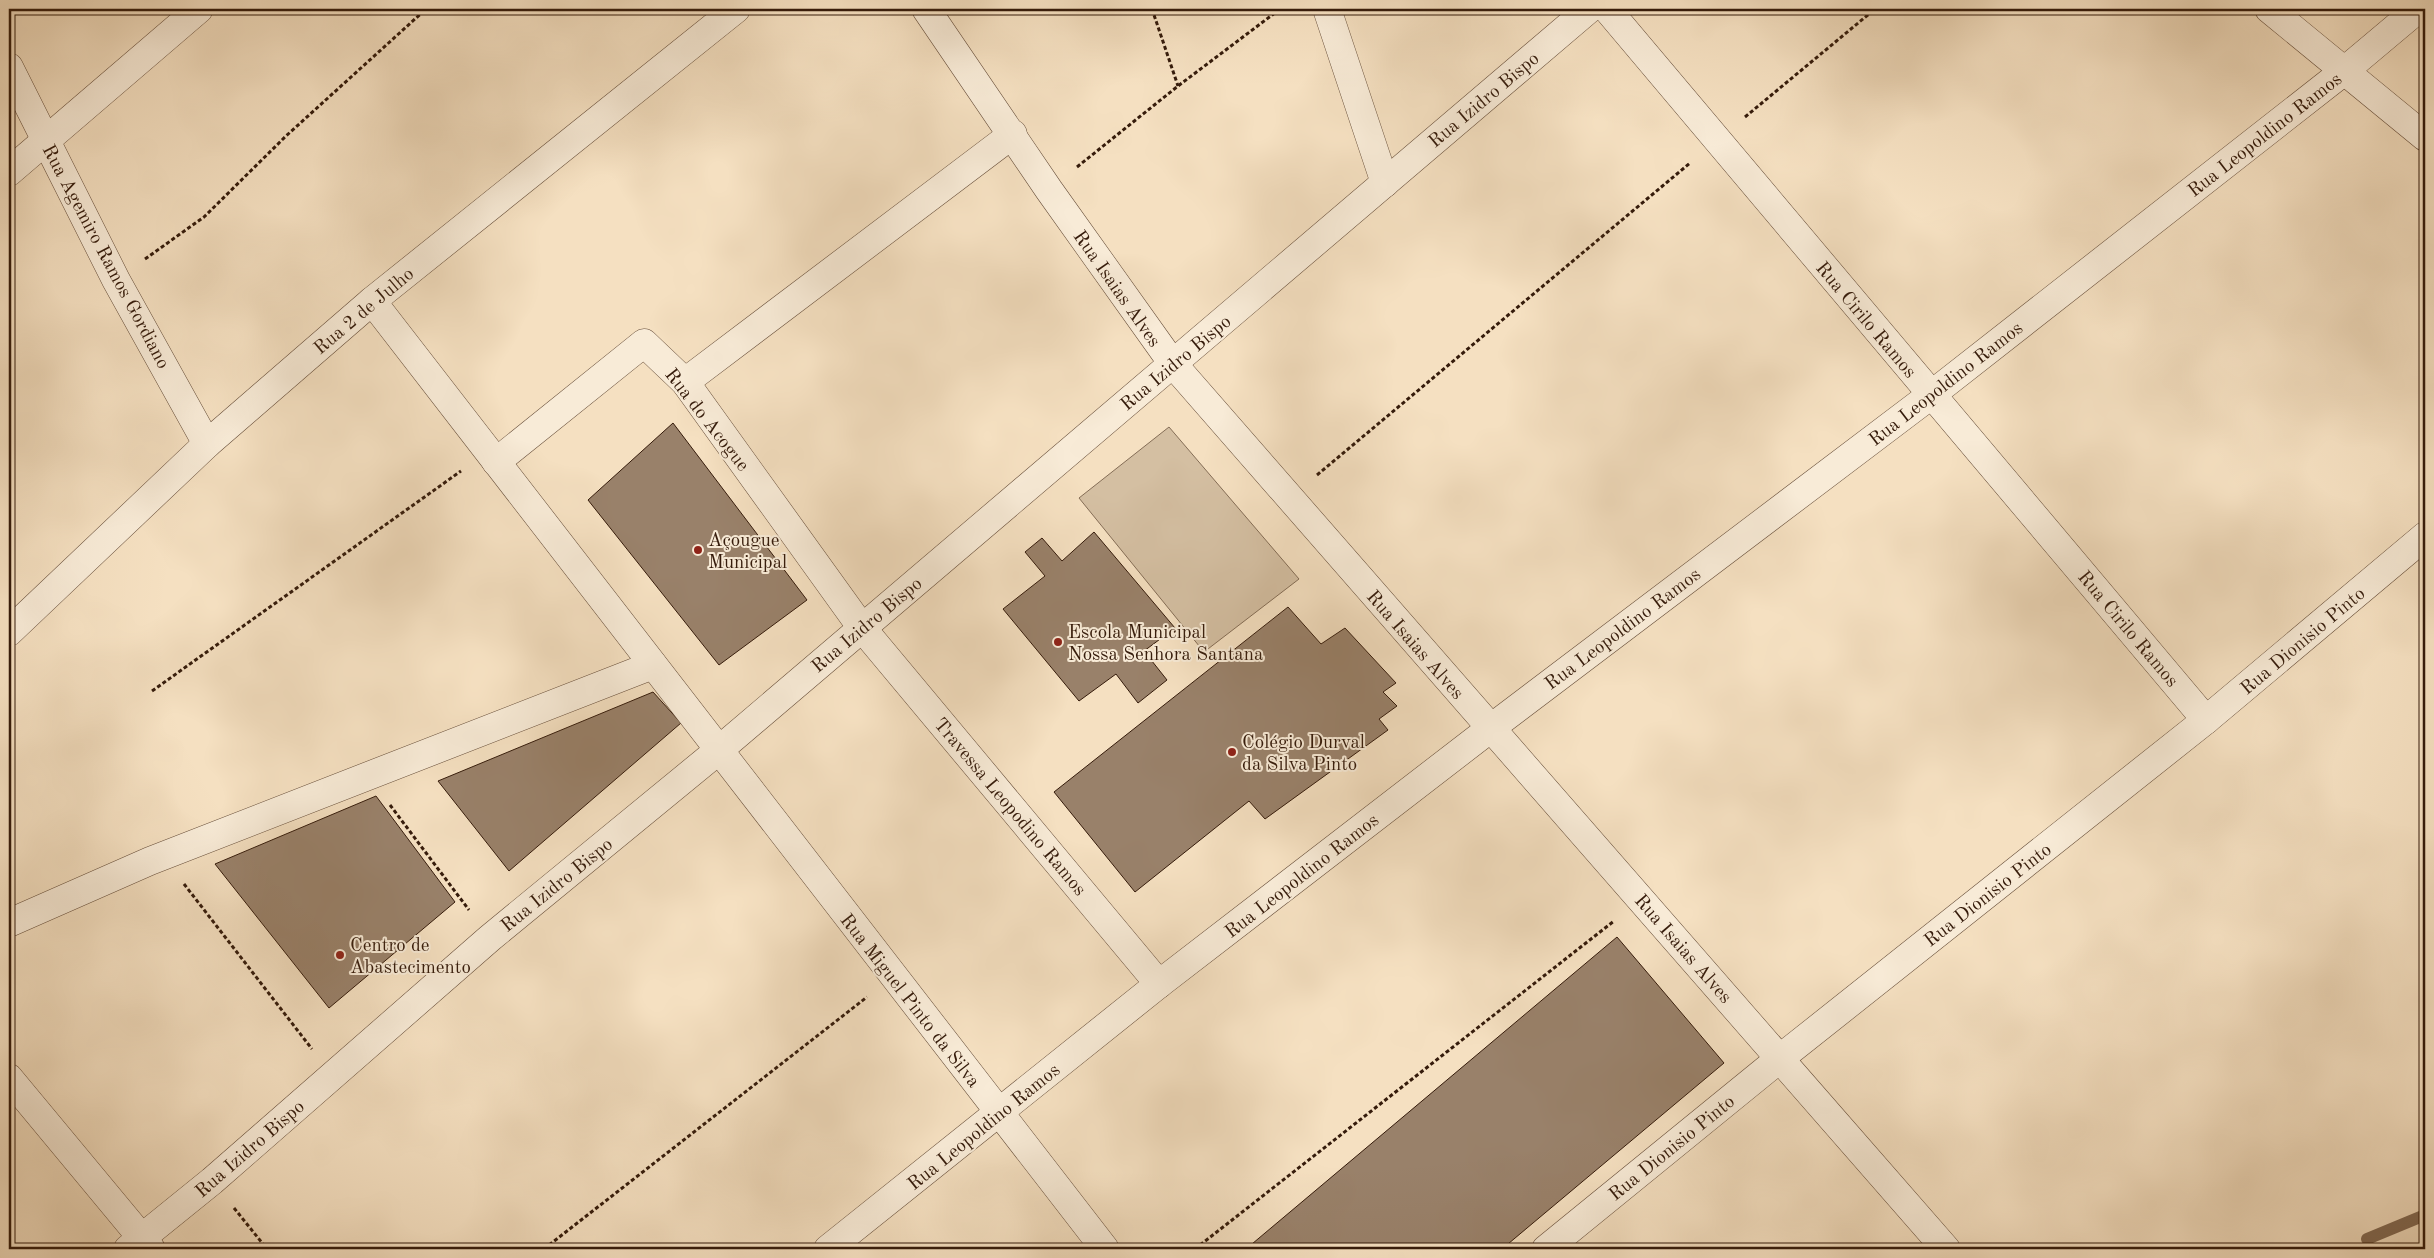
<svg xmlns="http://www.w3.org/2000/svg" width="2434" height="1258" viewBox="0 0 2434 1258" font-family="'Old Standard TT',serif">
<style>
.green{fill:#d4bfa2;stroke:#846d56}
.lines{fill:none;stroke-linecap:round;stroke-linejoin:round}
.stream{stroke:#816953;stroke-width:12}
.building{fill:#99816a;stroke:#351b0b}
.minor-casing{stroke:#654c38;stroke-width:29}
.tertiary-casing{stroke:#654c38;stroke-width:29}
.path{stroke:#351b0b;stroke-width:3;stroke-dasharray:4 2.5;stroke-linecap:butt}
.minor{stroke:#f8ebd7;stroke-width:28}
.tertiary{stroke:#f8ebd7;stroke-width:28}
.poi-dot{fill:#8f2418;stroke:#f8ebd7;stroke-width:2}
.labels{text-anchor:middle;stroke-width:4;stroke-linejoin:round;paint-order:stroke}
.street-label{font-size:19px;fill:#351b0b;stroke:#f8ebd7}
.poi-label{font-size:19px;fill:#351b0b;stroke:#f8ebd7;text-anchor:start}
</style>
<rect width="100%" height="100%" fill="#f5e0c1"/>
<filter id="stains"><feTurbulence type="fractalNoise" baseFrequency=".004" numOctaves="4"/><feColorMatrix values="0 0 0 0 .2 0 0 0 0 .09 0 0 0 0 .02 0 0 0 .5 -.17"/></filter>
<radialGradient id="worn" r=".72"><stop offset=".6" stop-color="#630" stop-opacity="0"/><stop offset="1" stop-color="#630" stop-opacity=".3"/></radialGradient>
<!-- green -->
<polygon class="green" points="1169,427 1299,579 1204,652 1079,498"/>
<g class="lines">
<!-- stream -->
<polyline class="stream" points="2367,1239 2425,1215"/>
</g>
<!-- building -->
<g class="building">
<polygon points="673,423 807,600 719,665 588,500"/>
<polygon points="1094,532 1175,628 1144,651 1167,680 1138,703 1116,674 1079,701 1003,609 1045,576 1025,552 1042,538 1062,561"/>
<polygon points="1288,607 1321,644 1345,628 1396,683 1383,692 1397,706 1379,719 1388,730 1265,819 1249,801 1135,892 1054,792"/>
<polygon points="653,692 681,723 509,871 438,781"/>
<polygon points="376,796 455,902 329,1008 215,864"/>
<polygon points="1617,937 1724,1063 1502,1249 1246,1249"/>
</g>
<g class="lines">
<!-- minor casing -->
<g class="minor-casing">
<g id="minor">
<polyline points="1327,9 1385,183"/>
<polyline points="1607,9 2206,720"/>
<polyline points="2269,9 2425,137"/>
<polyline points="9,67 116,280 207,444"/>
<polyline points="9,172 199,9"/>
<polyline points="372,301 1105,1249"/>
<polyline points="685,382 1013,134"/>
<polyline points="496,462 644,343 685,382 862,628 1159,984"/>
<polyline points="9,632 207,444 372,301 736,9"/>
<polyline points="9,923 150,861 653,665"/>
<polyline points="828,1249 1159,984 1491,728 1931,395 2343,72 2418,9"/>
<polyline points="1546,1249 1778,1060 2206,720 2425,536"/>
</g>
</g>
<!-- tertiary casing -->
<g class="tertiary-casing">
<g id="tertiary">
<polyline points="926,9 1049,190 1173,364 1946,1249"/>
<polyline points="9,1078 151,1249"/>
<polyline points="128,1249 212,1181 490,938 719,750 1589,9"/>
</g>
</g>
<!-- path -->
<g class="path">
<polyline points="1152,9 1178,86"/>
<polyline points="1745,117 1875,9"/>
<polyline points="1077,167 1178,86 1280,9"/>
<polyline points="145,259 204,217 286,136 426,9"/>
<polyline points="1317,475 1690,163"/>
<polyline points="152,691 461,471"/>
<polyline points="390,805 469,910"/>
<polyline points="184,884 312,1049"/>
<polyline points="234,1208 267,1249"/>
<polyline points="544,1249 867,997"/>
<polyline points="1195,1249 1614,921"/>
</g>
<!-- minor -->
<use href="#minor" class="minor"/>
<!-- tertiary -->
<use href="#tertiary" class="tertiary"/>
</g>
<!-- markers -->
<g class="poi-dot">
<circle cx="698" cy="550" r="5"/>
<circle cx="1058" cy="642" r="5"/>
<circle cx="1232" cy="752" r="5"/>
<circle cx="340" cy="955" r="5"/>
</g>
<g class="labels">
<!-- street labels -->
<g class="street-label">
<text transform="translate(1483 99) rotate(-40)" y="7">Rua Izidro Bispo</text>
<text transform="translate(2264 134) rotate(-38)" y="7">Rua Leopoldino Ramos</text>
<text transform="translate(107 256) rotate(62)" y="7">Rua Agemiro Ramos Gordiano</text>
<text transform="translate(1118 288) rotate(55)" y="7">Rua Isaias Alves</text>
<text transform="translate(363 310) rotate(-40)" y="7">Rua 2 de Julho</text>
<text transform="translate(1867 319) rotate(50)" y="7">Rua Cirilo Ramos</text>
<text transform="translate(1175 362) rotate(-40)" y="7">Rua Izidro Bispo</text>
<text transform="translate(1945 383) rotate(-38)" y="7">Rua Leopoldino Ramos</text>
<text transform="translate(708 419) rotate(52)" y="7">Rua do Acogue</text>
<text transform="translate(866 624) rotate(-40)" y="7">Rua Izidro Bispo</text>
<text transform="translate(1622 628) rotate(-37)" y="7">Rua Leopoldino Ramos</text>
<text transform="translate(2129 628) rotate(50)" y="7">Rua Cirilo Ramos</text>
<text transform="translate(2302 640) rotate(-40)" y="7">Rua Dionisio Pinto</text>
<text transform="translate(1416 644) rotate(49)" y="7">Rua Isaias Alves</text>
<text transform="translate(1011 806) rotate(50)" y="7">Travessa Leopodino Ramos</text>
<text transform="translate(1301 875) rotate(-38)" y="7">Rua Leopoldino Ramos</text>
<text transform="translate(556 884) rotate(-39)" y="7">Rua Izidro Bispo</text>
<text transform="translate(1987 894) rotate(-38)" y="7">Rua Dionisio Pinto</text>
<text transform="translate(1684 948) rotate(49)" y="7">Rua Isaias Alves</text>
<text transform="translate(911 1000) rotate(52)" y="7">Rua Miguel Pinto da Silva</text>
<text transform="translate(983 1126) rotate(-39)" y="7">Rua Leopoldino Ramos</text>
<text transform="translate(1671 1147) rotate(-39)" y="7">Rua Dionisio Pinto</text>
<text transform="translate(249 1148) rotate(-41)" y="7">Rua Izidro Bispo</text>
</g>
<!-- poi labels -->
<g class="poi-label">
<text x="708" y="546">Açougue<tspan x="708" dy="22">Municipal</tspan></text>
<text x="1068" y="638">Escola Municipal<tspan x="1068" dy="22">Nossa Senhora Santana</tspan></text>
<text x="1242" y="748">Colégio Durval<tspan x="1242" dy="22">da Silva Pinto</tspan></text>
<text x="350" y="951">Centro de<tspan x="350" dy="22">Abastecimento</tspan></text>
</g>
</g>
<!-- margin -->
<rect width="2434" height="1258" fill="none" stroke="#f5e0c1" stroke-width="30"/>
<rect x="10" y="10" width="2414" height="1238" fill="none" stroke="#351b0b" stroke-width="2.5"/>
<rect x="15" y="15" width="2404" height="1228" fill="none" stroke="#351b0b"/>
<rect width="100%" height="100%" filter="url(#stains)"/>
<rect width="100%" height="100%" fill="url(#worn)"/>
</svg>
